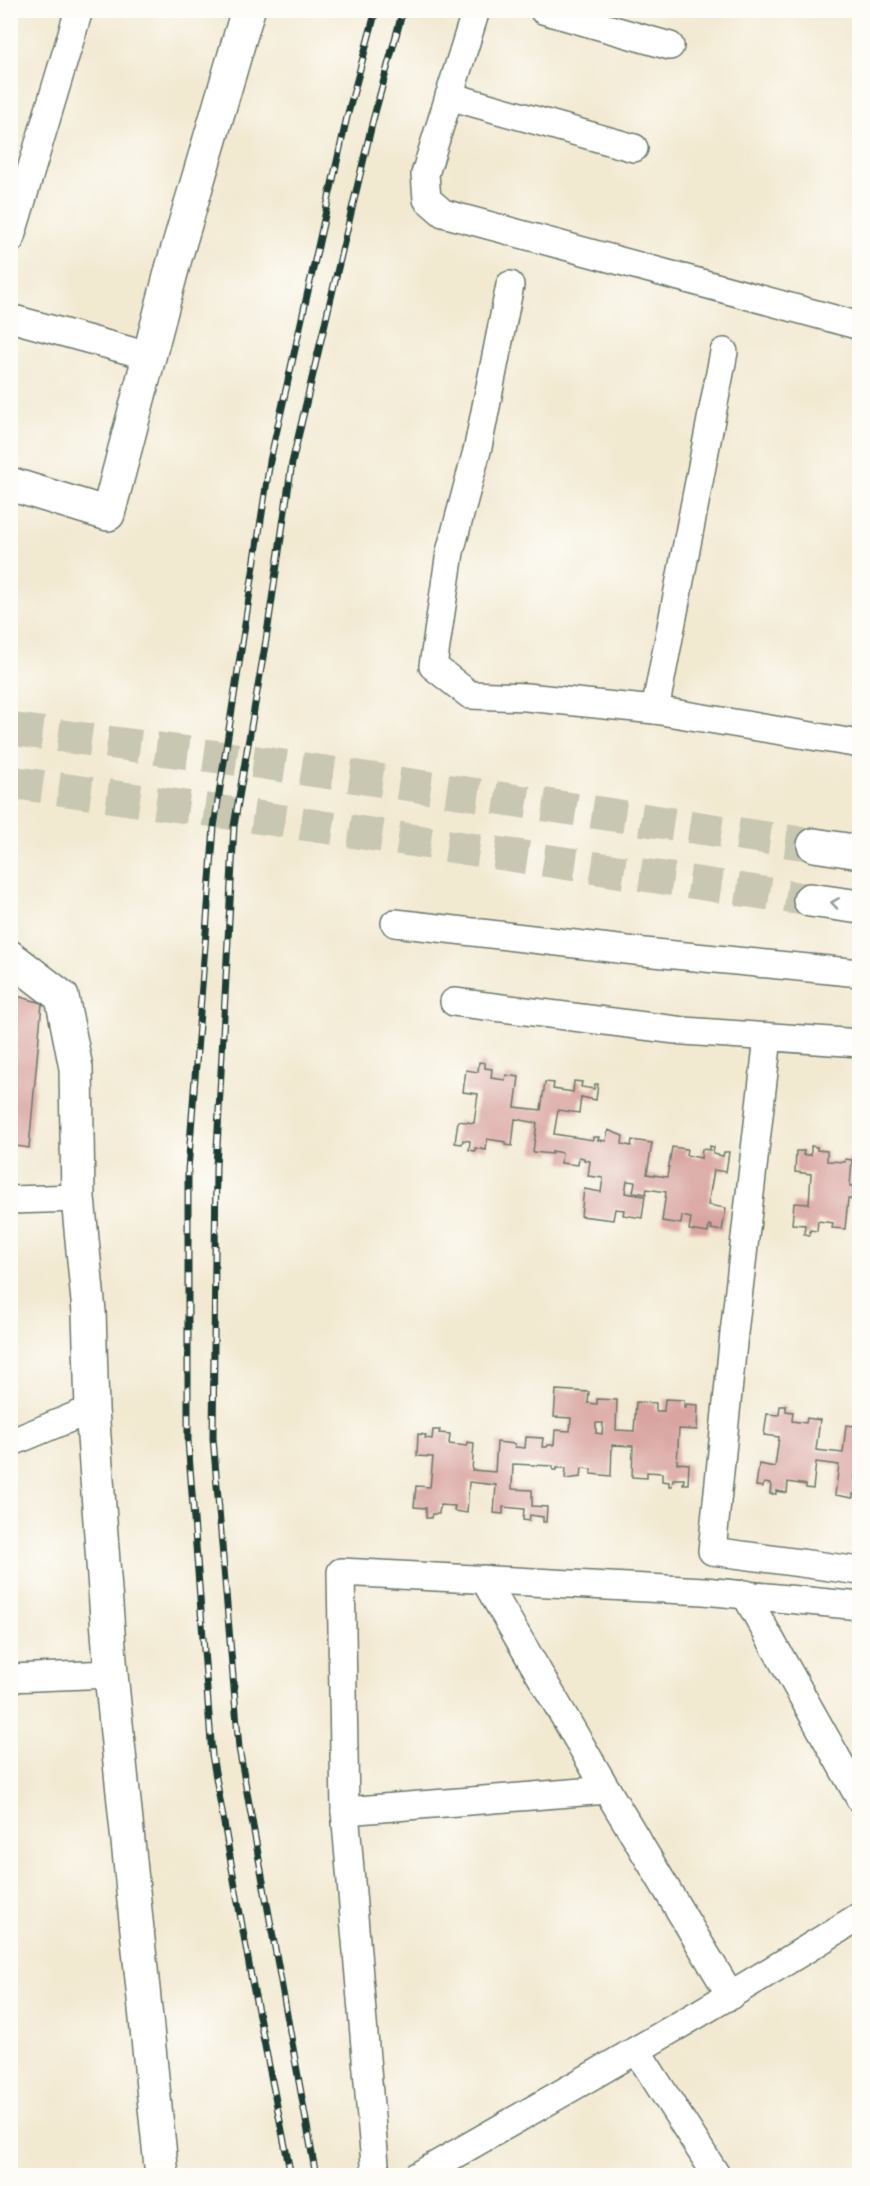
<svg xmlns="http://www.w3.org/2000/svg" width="870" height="2186" viewBox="0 0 870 2186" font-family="'Playpen Sans',sans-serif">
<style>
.building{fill:#d9a4a0;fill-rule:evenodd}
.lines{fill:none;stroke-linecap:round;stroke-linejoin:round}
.secondary-tunnel{stroke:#c8c7b2;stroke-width:33;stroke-dasharray:33 16;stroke-linecap:butt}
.minor-casing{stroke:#69796b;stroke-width:30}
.tertiary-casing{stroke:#69796b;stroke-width:36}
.secondary-casing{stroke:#69796b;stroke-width:36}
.minor{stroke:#fff;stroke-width:27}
.tertiary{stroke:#fff;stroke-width:33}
.secondary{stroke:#fff;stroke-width:33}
.rail-casing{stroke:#1f3d34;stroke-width:7}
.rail{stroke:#fdfcf7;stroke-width:4.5;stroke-dasharray:14;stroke-linecap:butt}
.oneway{stroke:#8f9e9a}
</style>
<rect width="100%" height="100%" fill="#fdfcf7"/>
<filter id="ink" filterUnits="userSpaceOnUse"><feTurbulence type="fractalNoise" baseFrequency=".0167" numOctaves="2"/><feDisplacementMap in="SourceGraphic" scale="12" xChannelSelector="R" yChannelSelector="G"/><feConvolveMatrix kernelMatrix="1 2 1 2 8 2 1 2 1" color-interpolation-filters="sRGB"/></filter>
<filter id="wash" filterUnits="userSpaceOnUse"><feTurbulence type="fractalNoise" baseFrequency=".008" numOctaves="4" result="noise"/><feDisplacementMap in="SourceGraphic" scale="24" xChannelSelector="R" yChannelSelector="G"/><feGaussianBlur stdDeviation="1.35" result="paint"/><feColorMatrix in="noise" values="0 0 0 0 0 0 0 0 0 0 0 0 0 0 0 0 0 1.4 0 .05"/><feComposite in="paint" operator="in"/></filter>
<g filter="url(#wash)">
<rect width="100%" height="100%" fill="#f2e9d1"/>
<g id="blocks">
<!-- building -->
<g class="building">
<polygon points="10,994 42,1003 29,1148 10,1145"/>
<polygon points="479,1062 485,1063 485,1068 492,1069 491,1078 505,1080 506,1075 519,1077 515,1107 541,1110 545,1082 554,1083 553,1089 573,1092 574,1081 582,1082 581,1087 594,1089 595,1084 598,1084 596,1100 581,1097 579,1113 558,1110 554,1134 593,1140 593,1137 599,1137 598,1140 606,1141 608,1130 623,1136 622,1144 631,1146 632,1140 652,1143 647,1174 667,1177 672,1147 687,1149 686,1155 701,1158 702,1149 710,1150 710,1146 714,1147 713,1154 723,1156 724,1152 729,1152 726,1172 714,1170 708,1205 726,1208 722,1231 711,1229 712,1226 709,1225 708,1233 689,1230 691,1218 682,1216 681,1224 662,1221 666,1192 647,1189 646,1194 633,1192 635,1182 627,1181 625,1193 645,1196 642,1218 623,1215 624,1210 615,1209 613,1220 581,1216 584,1189 601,1192 603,1178 588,1176 590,1161 584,1160 584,1158 579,1157 578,1165 561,1163 562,1153 552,1151 552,1154 533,1152 537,1123 515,1119 512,1146 505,1145 505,1142 487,1139 486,1150 475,1148 475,1151 469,1150 470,1141 463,1140 462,1144 455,1143 458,1121 474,1123 478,1094 463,1092 466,1070 478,1072"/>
<polygon points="811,1146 817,1147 817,1150 827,1151 827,1161 845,1162 845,1159 852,1160 850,1186 860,1187 860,1200 848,1199 845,1229 832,1228 833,1223 818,1221 817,1231 810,1230 810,1235 804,1234 805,1225 792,1224 794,1203 809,1204 811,1174 795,1172 796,1151 804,1151 803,1155 811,1155"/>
<path d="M556,1390L589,1392L588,1403L597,1404V1399L617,1400L616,1430L634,1431L636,1402L656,1403V1411H664L665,1399L684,1400V1408H686V1404L698,1405L697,1430L679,1429L677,1463L689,1464L688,1484H683L684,1479H673L672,1486H669V1482L662,1481V1473L647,1472V1478L632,1477L633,1446L612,1445L611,1476L591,1474V1469L582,1468L581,1477L565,1479L566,1468H557V1470H553V1466L513,1464L512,1489L532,1490V1506L547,1507L546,1522H543V1517L530,1515L529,1521L523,1520L524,1509L503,1507V1514L494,1513L496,1485L469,1482L467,1513L454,1511L455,1506L440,1505L439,1514H432L431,1518H426V1508L414,1507L416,1486L430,1487L433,1457L417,1456L418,1434L426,1435L425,1438L432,1439L433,1430H440L439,1433L450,1434L449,1444L467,1446V1442L474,1443L472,1470L495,1472L497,1442L515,1444V1447L525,1448L526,1437L543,1438L542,1447H547L548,1445H554L555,1430L570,1431L571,1418L554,1417ZM596,1423H603L602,1434L596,1433Z"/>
<polygon points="780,1406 786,1406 786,1411 793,1412 792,1421 806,1423 807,1418 820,1420 816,1450 843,1453 846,1425 855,1426 854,1432 860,1433 860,1453 855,1477 860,1478 860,1495 853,1494 853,1498 835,1495 839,1465 816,1462 813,1489 806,1488 806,1485 788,1482 787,1493 776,1491 776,1494 770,1494 771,1484 764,1483 763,1487 756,1486 759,1464 775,1467 779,1437 764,1435 767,1414 779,1415"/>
</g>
</g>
</g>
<g filter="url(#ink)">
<use href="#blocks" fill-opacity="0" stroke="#69796b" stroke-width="1.5"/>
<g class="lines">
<!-- secondary-tunnel -->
<g class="secondary-tunnel">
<polyline points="10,729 264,763 814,845"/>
<polyline points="10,782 250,816 810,900"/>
</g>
<!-- minor casing -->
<g class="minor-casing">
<g id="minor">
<polyline points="476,10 425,174 427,199 443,213 860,326"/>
<polyline points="543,10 670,46"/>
<polyline points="449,96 634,148"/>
<polyline points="10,240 79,10"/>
<polyline points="510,285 478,447 450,552 433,666 470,695 526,697 655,710 860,744"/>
<polyline points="10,318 149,356"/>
<polyline points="655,710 724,352"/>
<polyline points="395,923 644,952 860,973"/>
<polyline points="454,1002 684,1031 860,1043"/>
<polyline points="768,1037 734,1333 712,1551 860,1571"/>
<polyline points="10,1200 78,1198"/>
<polyline points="10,1443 92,1409"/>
<polyline points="484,1579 607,1790 731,1996"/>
<polyline points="745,1594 860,1799"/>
<polyline points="10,1678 111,1674"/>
<polyline points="607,1790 345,1811 341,1572 704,1591 860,1606"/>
<polyline points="345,1811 376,2176"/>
<polyline points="637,2051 717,2176"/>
<path d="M417,2176C566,2091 714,2007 860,1916"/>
</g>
</g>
<!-- tertiary casing -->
<g class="tertiary-casing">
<g id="tertiary">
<polyline points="10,484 108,514 173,265 248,10"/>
<polyline points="10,957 62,997 76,1068 78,1198 89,1312 92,1409 111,1674 162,2176"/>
</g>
</g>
<!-- secondary casing -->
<g class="secondary-casing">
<g id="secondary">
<polyline points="814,845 860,852"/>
<polyline points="810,900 860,907"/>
</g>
</g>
<!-- minor -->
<use href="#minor" class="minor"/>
<!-- tertiary -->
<use href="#tertiary" class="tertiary"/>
<!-- secondary -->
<use href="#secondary" class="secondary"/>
<!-- rail casing -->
<g class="rail-casing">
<g id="rail">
<polyline points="291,2176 251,1976 212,1755 188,1441 188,1170 214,827 270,461 347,117 376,10"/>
<polyline points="316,2176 239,1748 213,1438 216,1167 234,826 266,640 292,463 373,120 403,10"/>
</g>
</g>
<!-- rail -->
<use href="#rail" class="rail"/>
</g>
<!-- one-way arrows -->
<defs><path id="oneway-chevron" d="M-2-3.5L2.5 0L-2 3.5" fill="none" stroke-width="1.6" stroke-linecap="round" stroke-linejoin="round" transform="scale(1.5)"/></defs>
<use class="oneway" href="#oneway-chevron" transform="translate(835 903) rotate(-171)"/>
</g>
<!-- margin -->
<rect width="870" height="2186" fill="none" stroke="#fdfcf7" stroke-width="36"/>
</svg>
